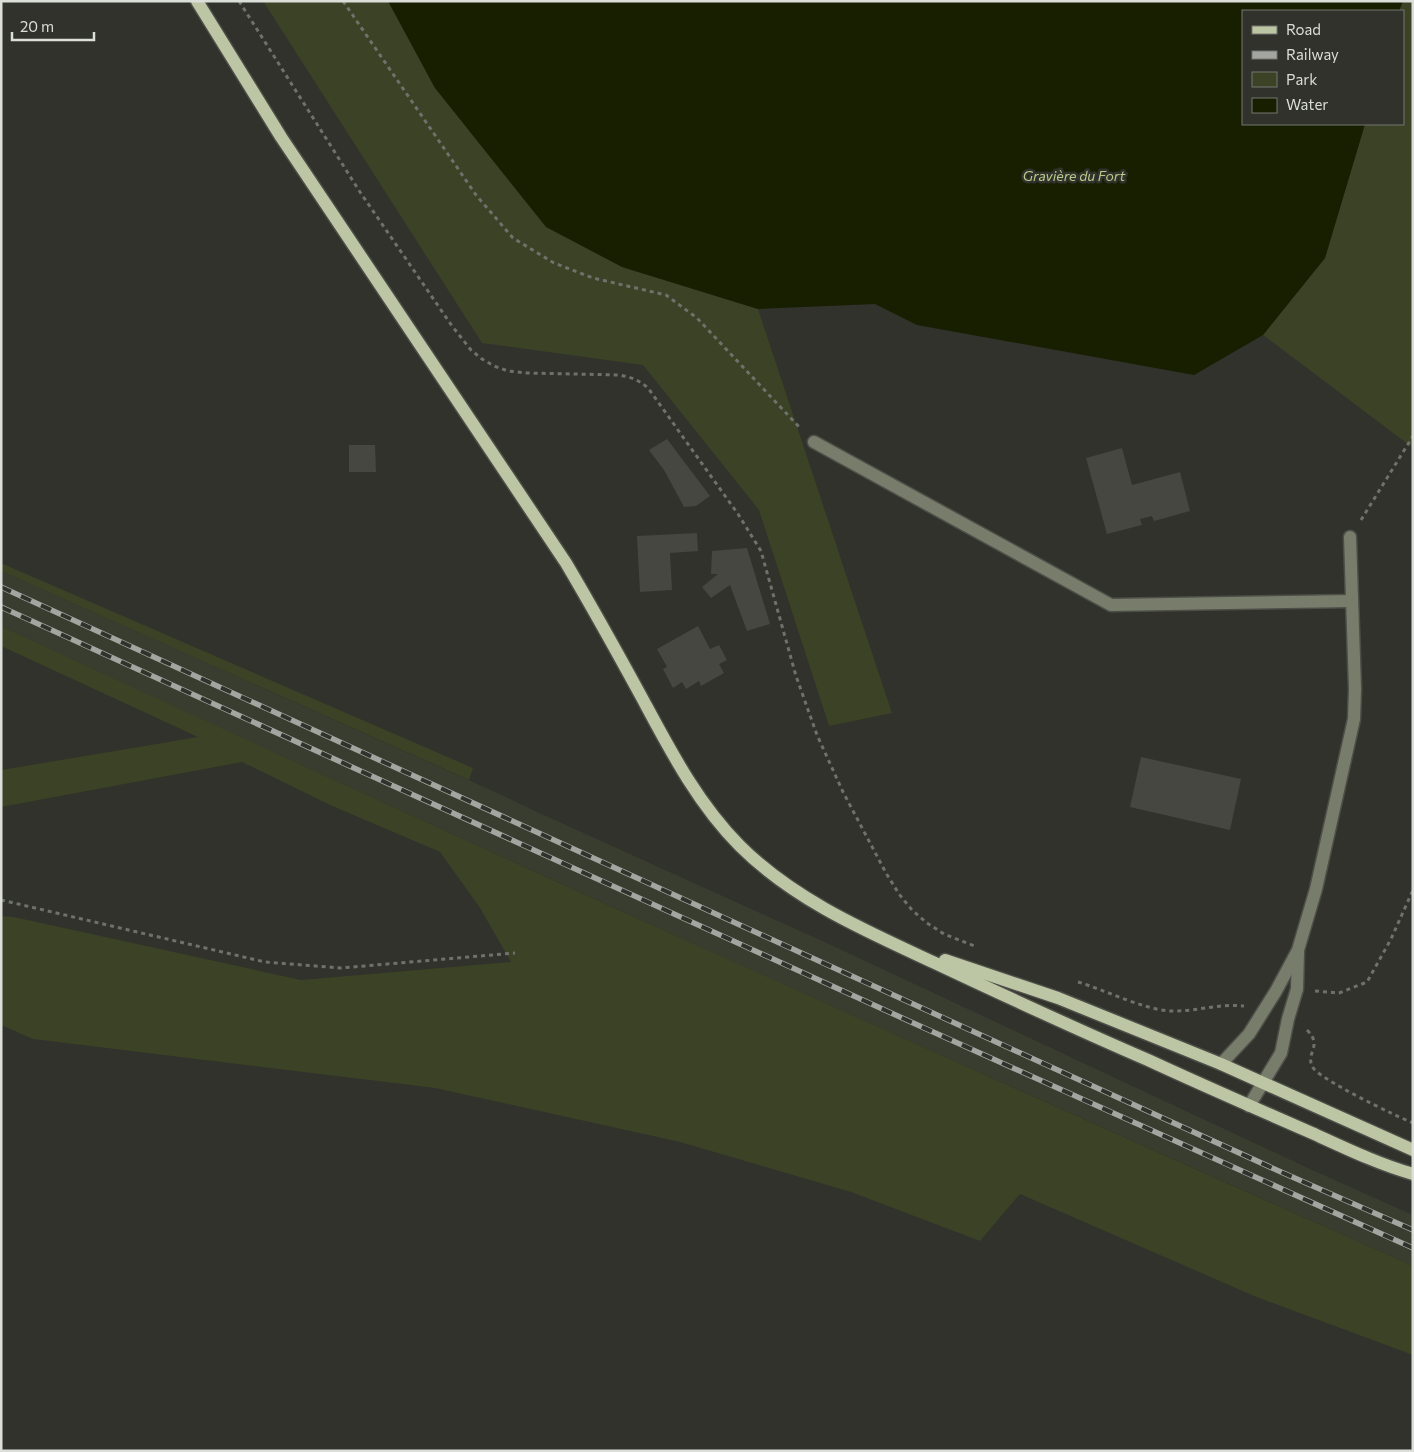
<svg xmlns="http://www.w3.org/2000/svg" width="1414" height="1452" viewBox="0 0 1414 1452" font-family="Commissioner,sans-serif">
<style>
.built{fill:#393d30}
.green{fill:#3b4225}
.water{fill:#181e00}
.building{fill:#454740}
.lines{fill:none;stroke-linecap:round;stroke-linejoin:round}
.minor-casing{stroke:#4c4e47;stroke-width:15}
.major-casing{stroke:#4c4e47;stroke-width:15}
.path{stroke:#6f716b;stroke-width:3;stroke-dasharray:4 4;stroke-linecap:butt}
.minor{stroke:#777c6b;stroke-width:12}
.major{stroke:#bdc6a4;stroke-width:12}
.rail-casing{stroke:#a3a5a0;stroke-width:5.5}
.rail{stroke:#30322b;stroke-width:4;stroke-dasharray:11;stroke-linecap:butt}
.labels{text-anchor:middle;stroke-width:5;stroke-linejoin:round;paint-order:stroke}
.water-label{font-size:14px;font-style:italic;fill:#baca8b;stroke:#30322b}
</style>
<rect width="100%" height="100%" fill="#30322b"/>
<!-- built -->
<polygon class="built" points="1,571 504,796 535,811 831,945 1308,1168 1413,1215 1413,1266 742,966 174,707 1,626"/>
<!-- green -->
<g class="green">
<polygon points="263,1 388,1 435,88 622,267 758,309 892,713 829,726 759,510 643,365 482,343"/>
<polygon points="1403,1 1413,1 1413,448 1263,335 1325,258 1365,124 1403,124 1403,11 1399,11"/>
<polygon points="1,563 473,768 469,780 1,571"/>
<path d="M1,626C469,844 941,1056 1413,1266V1355L1254,1296L1020,1194L980,1241L851,1192L680,1142L435,1088L33,1039L1,1025V916L14,917L301,980L511,962L480,908L440,852L330,805L242,762L1,807V770L198,737L1,646Z"/>
</g>
<!-- water -->
<polygon class="water" points="388,1 1403,1 1399,11 1243,11 1243,124 1365,124 1325,258 1263,335 1194,375 917,325 875,304 758,309 622,267 546,227 435,88"/>
<!-- building -->
<g class="building">
<polygon points="667,439 710,496 696,506 684,507 664,470 649,450"/>
<polygon points="349,445 375,445 376,472 349,472"/>
<polygon points="1122,448 1132,485 1180,472 1190,511 1154,521 1152,516 1140,519 1142,525 1107,534 1086,458"/>
<polygon points="697,533 698,551 670,553 672,590 640,592 637,536"/>
<polygon points="747,548 770,624 747,631 730,585 711,598 702,587 718,574 711,574 712,551"/>
<polygon points="698,626 710,649 719,645 727,660 719,664 724,673 701,686 699,681 686,689 682,682 673,688 663,669 667,667 657,649"/>
<polygon points="1141,757 1241,779 1230,830 1130,807"/>
</g>
<g class="lines">
<!-- minor casing -->
<g class="minor-casing">
<g id="minor">
<polyline points="814,442 1111,605 1352,601"/>
<polyline points="1221,1064 1249,1034 1276,991 1298,950 1316,889 1354,719 1355,689 1350,537"/>
<polyline points="1249,1106 1281,1053 1288,1019 1297,989 1298,952"/>
</g>
</g>
<!-- major casing -->
<g class="major-casing">
<g id="major">
<path d="M197,1L281,137L566,563C592,607 617,652 641,696C669,748 697,803 740,846C794,900 866,931 935,963C1005,996 1076,1029 1148,1060C1202,1085 1257,1109 1312,1133C1345,1148 1378,1164 1413,1174"/>
<polyline points="945,960 1058,998 1221,1064 1413,1150"/>
</g>
</g>
<!-- path -->
<g class="path">
<path d="M239,1L360,192L452,326L471,350L482,359L494,366L508,371L527,373L619,375C631,377 639,380 648,388L738,514L761,551L796,676L817,735L843,792L886,873L899,894L912,910L927,923L944,934L977,947"/>
<polyline points="343,1 476,195 513,238 554,263 593,278 666,295 697,318 801,429"/>
<polyline points="1361,520 1413,436"/>
<polyline points="1,900 265,962 341,968 515,953"/>
<path d="M1078,982C1105,990 1142,1009 1170,1011C1195,1012 1219,1003 1244,1006"/>
<polyline points="1315,991 1339,993 1367,982 1391,939 1413,890"/>
<path d="M1307,1030C1323,1046 1306,1052 1312,1066C1316,1078 1398,1117 1413,1123"/>
</g>
<!-- minor -->
<use href="#minor" class="minor"/>
<!-- major -->
<use href="#major" class="major"/>
<!-- rail casing -->
<g class="rail-casing">
<g id="rail">
<polyline points="1,587 578,851 1281,1172 1413,1230"/>
<polyline points="1,607 911,1022 1413,1248"/>
</g>
</g>
<!-- rail -->
<use href="#rail" class="rail"/>
</g>
<g class="labels">
<!-- water labels -->
<g class="water-label">
<text x="1074" y="181">Gravière du Fort</text>
</g>
</g>
<!-- border -->
<rect width="1414" height="1452" fill="none" stroke="#dcded9" stroke-width="5"/>
<!-- legend -->
<rect x="1242" y="10" width="162" height="115" fill="#30322b" stroke="#757771"/>
<rect x="1252" y="26" width="25" height="8" fill="#bdc6a4" stroke="#757771"/>
<text x="1286" y="35" font-size="15" fill="#dcded9">Road</text>
<rect x="1252" y="51" width="25" height="8" fill="#a3a5a0" stroke="#757771"/>
<text x="1286" y="60" font-size="15" fill="#dcded9">Railway</text>
<rect x="1252" y="72" width="25" height="15" fill="#3b4225" stroke="#757771"/>
<text x="1286" y="85" font-size="15" fill="#dcded9">Park</text>
<rect x="1252" y="98" width="25" height="15" fill="#181e00" stroke="#757771"/>
<text x="1286" y="110" font-size="15" fill="#dcded9">Water</text>
<!-- scale -->
<path d="M12 32v8h82v-8" fill="none" stroke="#dcded9" stroke-width="2.5"/>
<text x="20" y="32" font-size="15" fill="#dcded9" stroke="#30322b" stroke-width="4" paint-order="stroke">20 m</text>
</svg>
